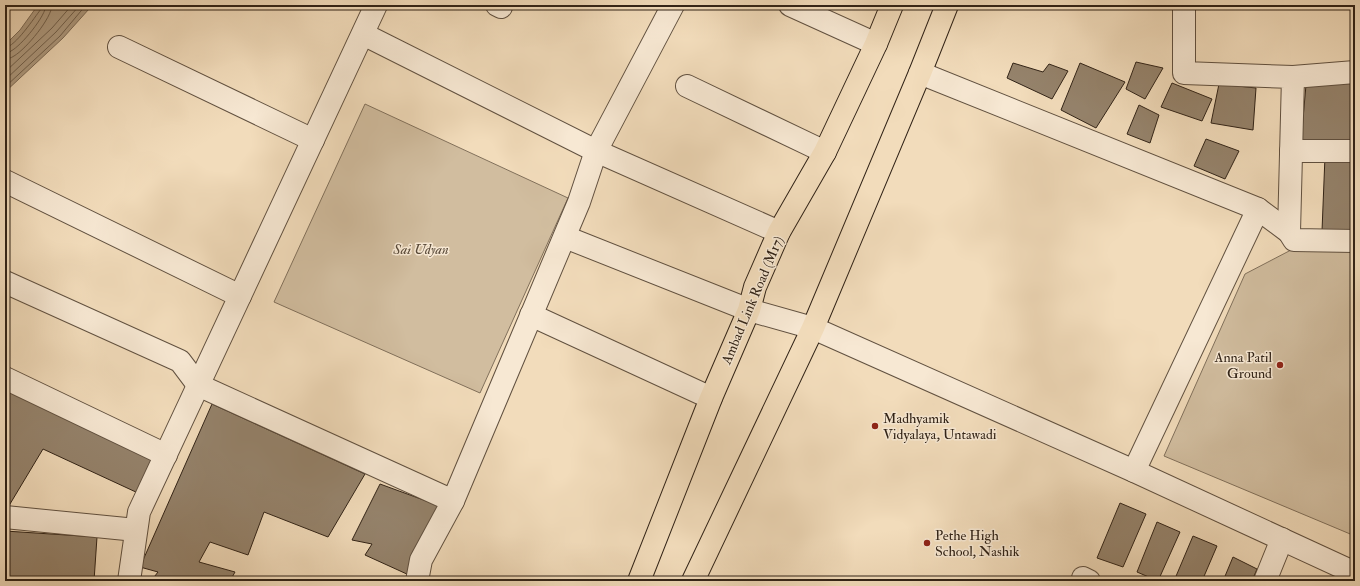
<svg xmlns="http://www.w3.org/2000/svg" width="1360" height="586" viewBox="0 0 1360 586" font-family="'IM FELL Double Pica',serif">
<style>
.green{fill:#d1bd9f;stroke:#81705b}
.water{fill:#b09d83;stroke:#7d6c58}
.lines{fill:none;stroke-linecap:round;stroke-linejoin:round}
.shore{stroke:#70604d;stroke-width:1}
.building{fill:#95836c;stroke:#312317}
.minor-casing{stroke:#615140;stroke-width:24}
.major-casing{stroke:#312317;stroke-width:24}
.minor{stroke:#f7e8d3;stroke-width:22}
.major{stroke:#f2dcbb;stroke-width:22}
.poi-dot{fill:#8f2418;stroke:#f7e8d3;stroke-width:1.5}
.labels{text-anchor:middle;stroke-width:3;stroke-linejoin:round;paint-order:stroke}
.park-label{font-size:14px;font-style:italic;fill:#594a39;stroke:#f7e8d3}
.street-label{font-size:14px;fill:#312317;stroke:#f7e8d3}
.poi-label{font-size:14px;fill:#312317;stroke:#f7e8d3;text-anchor:start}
</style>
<rect width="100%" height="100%" fill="#f2dcbb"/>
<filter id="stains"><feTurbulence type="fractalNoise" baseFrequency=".005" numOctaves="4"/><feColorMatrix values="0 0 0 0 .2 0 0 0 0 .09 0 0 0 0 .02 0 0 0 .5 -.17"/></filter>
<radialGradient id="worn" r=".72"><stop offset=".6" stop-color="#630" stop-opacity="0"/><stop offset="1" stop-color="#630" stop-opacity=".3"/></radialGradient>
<!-- green -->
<g class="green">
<polygon points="365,104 568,198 480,393 274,302"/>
<polygon points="1355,248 1355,536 1164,456 1245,274 1291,250"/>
</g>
<!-- water -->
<polygon class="water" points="38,5 91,5 89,9 63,38 5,92 5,45 20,30"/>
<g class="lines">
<!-- shore -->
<g class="shore">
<path d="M5,48C16,46 34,18 41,9V5"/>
<path d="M5,53C8,53 9,53 11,51C21,46 46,16 46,5"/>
<path d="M5,59C8,59 11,58 14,56C26,49 52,18 52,5"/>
<polyline points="5,72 52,28 72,5"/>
<polyline points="5,80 56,32 80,5"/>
<polyline points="5,87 60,36 86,5"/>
</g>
</g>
<!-- building -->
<g class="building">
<polygon points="1136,62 1163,68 1145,99 1126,89"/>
<polygon points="1013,63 1043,72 1049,64 1068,71 1052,99 1007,78"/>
<polygon points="1080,63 1125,82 1096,128 1061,110"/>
<polygon points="1355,80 1355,142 1301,141 1306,85"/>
<polygon points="1172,83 1212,99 1202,121 1161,107"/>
<polygon points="1219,84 1256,88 1253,130 1211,123"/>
<polygon points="1139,105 1159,115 1150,143 1127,134"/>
<polygon points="1206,139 1239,151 1225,179 1194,166"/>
<polygon points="1325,156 1355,157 1355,231 1322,231"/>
<polygon points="5,384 156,456 138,493 43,449 7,509 5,509"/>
<polygon points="212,404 365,474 328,537 264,512 248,555 210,542 199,562 235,572 230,581 151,581 158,572 140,567"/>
<polygon points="380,484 440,506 409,575 365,555 372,544 352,540"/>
<polygon points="1120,503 1146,514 1123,567 1097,558"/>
<polygon points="1157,522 1180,532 1158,581 1137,572"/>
<polygon points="5,531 97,537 94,581 5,581"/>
<polygon points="1193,536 1217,546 1202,581 1174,581"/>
<polygon points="1233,557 1257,569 1252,581 1223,581"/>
</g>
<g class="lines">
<!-- minor casing -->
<g class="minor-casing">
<g id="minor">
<polyline points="497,5 501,7"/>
<polyline points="790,5 876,44"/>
<polyline points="1184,5 1184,73 1293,77 1289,232 1294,240 1355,241"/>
<polyline points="363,34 596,151 779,232"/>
<polyline points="119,47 313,140"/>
<polyline points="920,73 1258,209 1289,232"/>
<polyline points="1293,77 1355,72"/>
<polyline points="687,86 825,152"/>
<polyline points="1291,151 1355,151"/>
<polyline points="5,181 240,296"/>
<polyline points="565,237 749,310 813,328 1134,471 1355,573"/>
<polyline points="5,282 180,361 198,385 453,501 579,202 596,151 673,5"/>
<polyline points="531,315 711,398"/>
<polyline points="5,378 166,455"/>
<polyline points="1134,471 1258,209"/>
<polyline points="5,517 136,530"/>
<polyline points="1083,578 1089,581"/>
<polyline points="129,581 139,512 376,5"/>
<polyline points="417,581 421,560 453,501"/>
<polyline points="1265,581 1282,539"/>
</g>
</g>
<!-- major casing -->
<g class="major-casing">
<g id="major">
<polyline points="639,581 711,398 749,310 755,287 779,232 825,152 876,44 892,5"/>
<polyline points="693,581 813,328 920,73 947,5"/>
</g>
</g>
<!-- minor -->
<use href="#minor" class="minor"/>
<!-- major -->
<use href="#major" class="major"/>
</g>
<!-- markers -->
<g class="poi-dot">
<circle cx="1280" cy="365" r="4"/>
<circle cx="875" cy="426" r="4"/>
<circle cx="927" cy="543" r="4"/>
</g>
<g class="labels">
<!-- park labels -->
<g class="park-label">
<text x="421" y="254">Sai Udyan</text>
</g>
<!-- street labels -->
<g class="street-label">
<text transform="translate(752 300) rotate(-67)" y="5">Ambad Link Road (M17)</text>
</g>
<!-- poi labels -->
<g class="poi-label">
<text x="1272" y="362" text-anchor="end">Anna Patil<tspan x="1272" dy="16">Ground</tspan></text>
<text x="883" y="423">Madhyamik<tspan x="883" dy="16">Vidyalaya, Untawadi</tspan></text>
<text x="935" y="540">Pethe High<tspan x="935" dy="16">School, Nashik</tspan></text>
</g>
</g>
<!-- margin -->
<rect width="1360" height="586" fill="none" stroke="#f2dcbb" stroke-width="20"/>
<rect x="6" y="6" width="1348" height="574" fill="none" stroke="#312317" stroke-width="2"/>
<rect x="10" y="10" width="1340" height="566" fill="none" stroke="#312317"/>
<rect width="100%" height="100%" filter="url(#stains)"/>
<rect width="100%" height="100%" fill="url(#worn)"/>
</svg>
